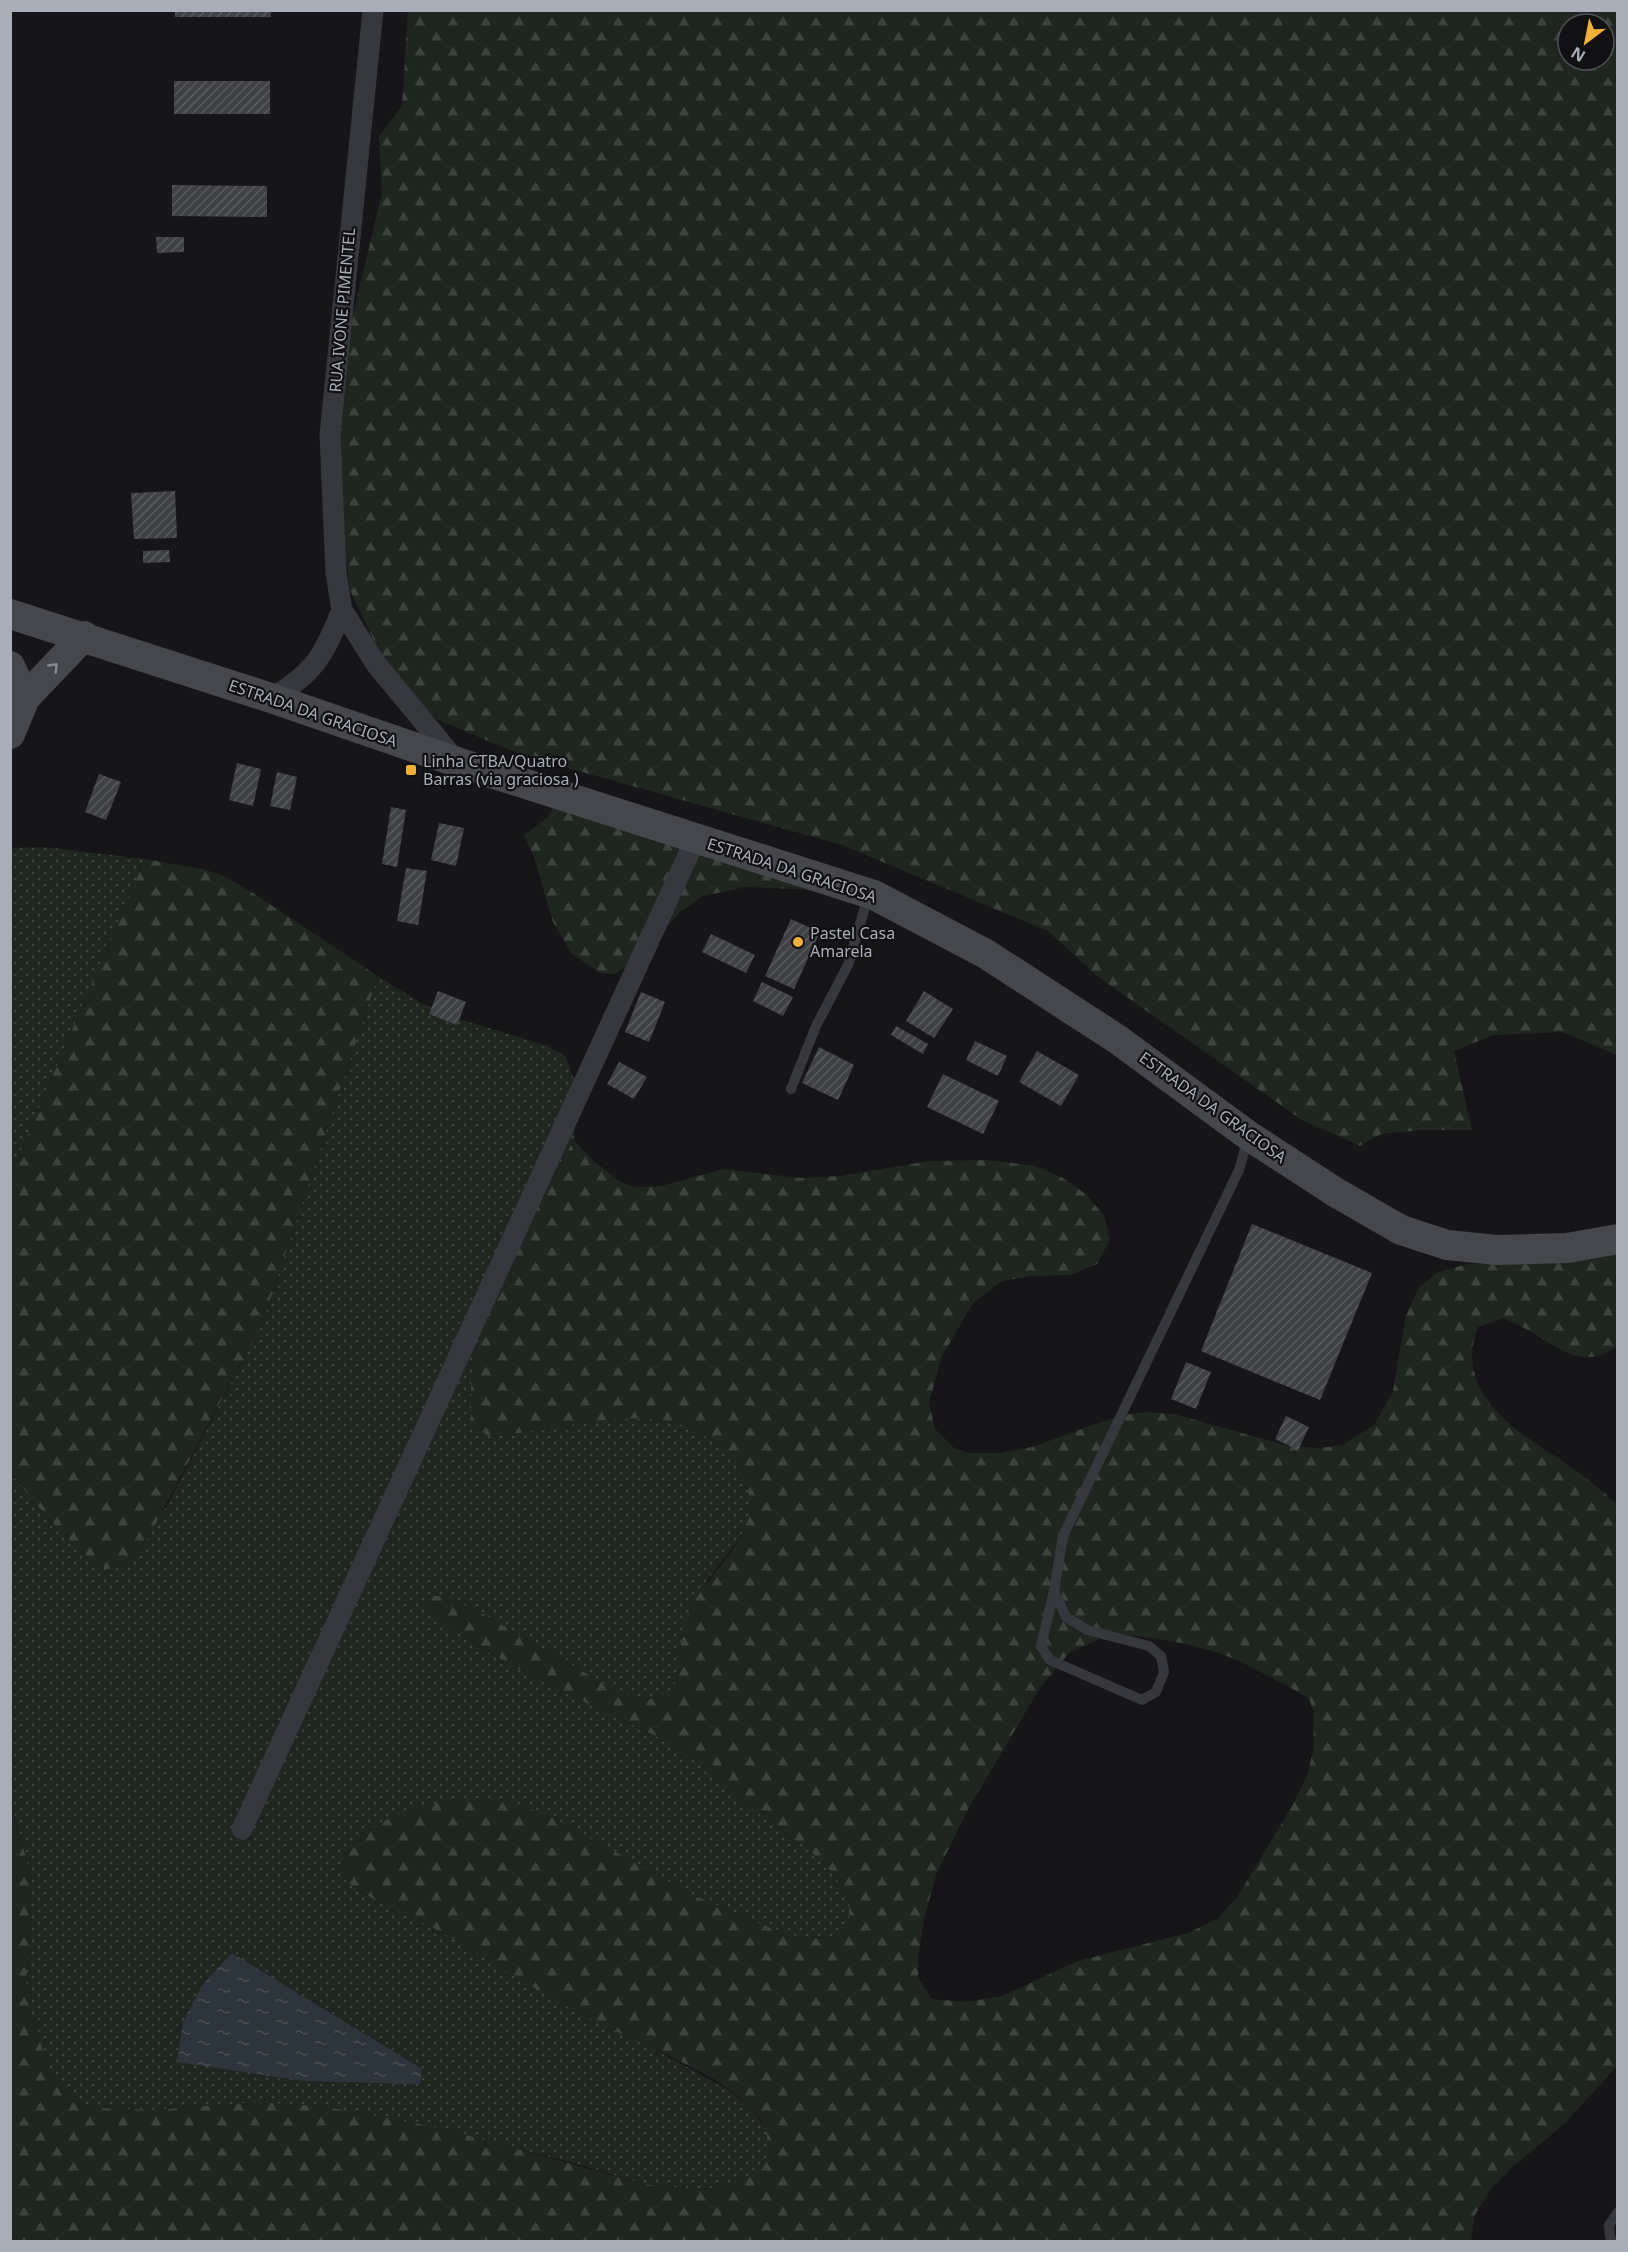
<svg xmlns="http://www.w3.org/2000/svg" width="1628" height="2252" viewBox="0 0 1628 2252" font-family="'Noto Sans',sans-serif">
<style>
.grass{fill:url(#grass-dots)}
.forest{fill:url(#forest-firs);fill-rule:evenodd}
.water{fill:url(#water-ripples)}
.building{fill:url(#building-hatch)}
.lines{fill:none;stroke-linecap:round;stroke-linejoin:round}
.lane{stroke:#37383d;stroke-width:10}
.street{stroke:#37383d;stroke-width:21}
.secondary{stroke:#45474d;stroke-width:30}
.oneway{stroke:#858993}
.poi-dot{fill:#f2b134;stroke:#111113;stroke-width:2}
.labels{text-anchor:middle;stroke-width:4.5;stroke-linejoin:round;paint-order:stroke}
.street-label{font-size:16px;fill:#a8adb8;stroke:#111113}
.poi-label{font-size:16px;fill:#a8adb8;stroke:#111113;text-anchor:start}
</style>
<defs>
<pattern id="grass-dots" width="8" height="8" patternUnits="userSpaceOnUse" patternTransform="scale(1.5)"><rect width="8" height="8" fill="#1e261f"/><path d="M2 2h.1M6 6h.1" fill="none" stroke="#3c433d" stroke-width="1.8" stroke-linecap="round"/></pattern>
<pattern id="forest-firs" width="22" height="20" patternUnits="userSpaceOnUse" patternTransform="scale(1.5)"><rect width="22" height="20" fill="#1e261f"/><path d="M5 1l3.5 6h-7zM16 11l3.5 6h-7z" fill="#3c433d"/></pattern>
<pattern id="water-ripples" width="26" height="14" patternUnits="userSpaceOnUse" patternTransform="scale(1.5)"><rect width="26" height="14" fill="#2c353c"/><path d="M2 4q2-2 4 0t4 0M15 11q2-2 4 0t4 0" fill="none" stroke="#485056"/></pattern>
<pattern id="building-hatch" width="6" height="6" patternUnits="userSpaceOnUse" patternTransform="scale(1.5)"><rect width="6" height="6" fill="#404145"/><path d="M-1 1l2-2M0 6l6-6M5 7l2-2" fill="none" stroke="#595a5e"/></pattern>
</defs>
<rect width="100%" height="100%" fill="#161618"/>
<!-- grass -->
<g class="grass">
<polygon points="44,847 145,859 11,1174 11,848"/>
<path d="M378,976L419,1002L456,1018L548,1046L565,1056L574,1079V1140L531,1214L495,1292L476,1353L471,1377L472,1422L488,1436C556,1433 654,1395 714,1441C721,1446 726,1454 732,1461C744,1474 753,1497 749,1515C741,1548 717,1561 703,1588C696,1601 685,1623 682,1638C678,1657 680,1670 673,1691L647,1700L620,1693L487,1616L444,1596L431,1615L484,1650L551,1686L660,1738L702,1765L744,1803L807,1848L834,1874L849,1901V1923L841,1934L811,1940L780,1932L693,1895L642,1868L422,1806L392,1817L364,1833L342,1858L346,1880L362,1893L418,1919L727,2089L751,2107L767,2130L769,2155L753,2174L727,2186L696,2190L644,2184L580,2165L425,2125L259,2102L154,2110L99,2108L73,2100L58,2085L46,2059L33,2021L26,1988L31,1885L25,1854L11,1805L10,1473L74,1546L165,1509L262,1324Z"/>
</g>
<!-- forest -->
<g class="forest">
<path d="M408,11H1617V1055L1563,1032L1493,1035L1454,1051L1472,1130H1422L1381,1134L1360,1146L1302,1120L1097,976L1048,931L842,845L522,755L436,719L385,664L350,590L337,487L340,369L382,193L379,136L402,106ZM1568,24H1604V60H1568Z"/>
<polygon points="491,757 712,835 843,891 746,887 703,896 680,912 639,958 615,974 600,973 572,954 553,922 534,857 524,835 548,817 557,798 552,788"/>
<path d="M145,859L202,869L222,875L253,893L378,976L262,1324L148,1538C139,1550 127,1570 110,1569C85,1568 28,1493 11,1473V1174Z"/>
<path d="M574,1140L592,1160L621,1182L636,1187L661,1186L724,1169L800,1178L840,1176L929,1161L987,1160L1036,1166L1063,1178L1087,1195L1104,1216L1110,1240L1097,1264L1070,1275L1031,1276L1002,1281L973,1303L941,1358L929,1403L935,1429L954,1448L968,1453H999L1032,1447L1118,1416L1145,1412L1174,1414L1288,1446L1321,1448L1343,1445L1375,1424L1393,1391L1406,1316L1419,1288L1438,1272L1468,1264L1550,1261L1617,1253V1346C1584,1372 1558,1347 1528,1330C1520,1326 1511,1322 1503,1318L1478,1327C1476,1335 1472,1345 1472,1354C1472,1410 1531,1439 1571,1467C1587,1478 1602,1491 1617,1504L1618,2065L1565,2123L1514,2166L1490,2190L1474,2217L1471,2241H18L10,2238V1805L25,1854L31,1885L26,1988L33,2021L46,2059L58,2085L73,2100L99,2108L154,2110L259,2102L327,2107L425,2125L474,2137L644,2184L696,2190L727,2186L753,2174L768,2155C768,2134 766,2121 750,2106C706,2066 642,2046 591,2019C540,1993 491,1961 441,1932C410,1915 374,1903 346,1881L342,1858L364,1833L392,1817L422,1806L462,1798H493L515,1803L550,1816L693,1895L780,1932L811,1940L841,1934L849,1923V1901L834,1874L807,1848L744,1803L702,1765L660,1738L551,1686L484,1650L431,1615L425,1596H444L487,1616L620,1693L648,1700L673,1691C682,1664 678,1633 691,1607C708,1575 740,1552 749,1515C753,1498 744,1474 732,1461C726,1454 721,1446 714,1441C654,1395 556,1433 488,1436L471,1422V1377L476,1353L495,1292L531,1214ZM1131,1636C1169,1639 1209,1647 1243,1663C1266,1674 1287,1686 1309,1698L1314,1714L1313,1750L1307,1777L1292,1806L1238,1896L1217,1919L1188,1933L1078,1961L1002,1996L965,2002L932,1999L918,1978L919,1950L924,1919L937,1872L968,1809L1040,1688L1069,1653L1101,1638Z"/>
</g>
<!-- water -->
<polygon class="water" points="232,1953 422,2069 420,2084 304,2081 177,2062 183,2022 203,1984"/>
<!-- building -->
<g class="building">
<rect x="175" y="10" width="96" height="7"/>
<rect x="174" y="81" width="96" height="33"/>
<polygon points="172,185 267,186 267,217 172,216"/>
<polygon points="156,237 184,237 184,252 157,253"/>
<polygon points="175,491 177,538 134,539 131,493"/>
<polygon points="169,550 170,562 143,563 143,551"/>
<polygon points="237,763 261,769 253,806 229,800"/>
<polygon points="277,772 297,777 290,810 270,806"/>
<polygon points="99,774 121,782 106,820 85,812"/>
<polygon points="391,807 406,810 397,867 382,864"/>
<polygon points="439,823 464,828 456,866 431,860"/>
<polygon points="406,868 427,871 418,925 397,921"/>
<polygon points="791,919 820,932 794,989 765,976"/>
<polygon points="711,934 755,955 746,973 702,952"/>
<polygon points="762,982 793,997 783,1016 753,1001"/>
<polygon points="438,991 466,1002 457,1025 429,1014"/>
<polygon points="924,991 953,1009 934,1038 906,1021"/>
<polygon points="641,992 665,1002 649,1042 625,1032"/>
<polygon points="896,1026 928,1044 923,1054 891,1035"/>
<polygon points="975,1041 1007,1056 998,1076 966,1060"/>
<polygon points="819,1047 854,1065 838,1100 802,1083"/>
<polygon points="1037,1051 1079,1075 1061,1106 1019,1082"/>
<polygon points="619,1062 647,1077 634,1099 607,1084"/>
<polygon points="943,1074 999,1101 983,1134 927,1107"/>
<polygon points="1252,1224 1372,1273 1320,1400 1201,1351"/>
<polygon points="1186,1362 1211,1372 1196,1409 1171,1399"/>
<polygon points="1286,1416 1309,1427 1298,1450 1275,1439"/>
</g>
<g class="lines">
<!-- lane -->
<g class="lane">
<polyline points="791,1089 816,1026 848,965 865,907 872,898"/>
<polyline points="1054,1591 1041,1646 1050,1660 1142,1700 1156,1692 1164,1672 1161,1656 1149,1646 1087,1630 1066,1617 1054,1591 1063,1536 1239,1170 1248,1138"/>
<polyline points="1613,2242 1610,2237 1609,2225 1618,2212"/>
</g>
<!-- street -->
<g class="street">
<polyline points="373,10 330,435 336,573 342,610 376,664 456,761"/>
<path d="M271,698C314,674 324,655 342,610"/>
<polyline points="242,1829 696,838"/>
</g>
<!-- secondary -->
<g class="secondary">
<polyline points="10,614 271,698 457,762 874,895 986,954 1117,1039 1249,1136 1335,1192 1401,1230 1447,1245 1497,1250 1567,1248 1618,1239"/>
<polyline points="10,666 25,698"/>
<polyline points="10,734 25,698 84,636"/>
</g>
</g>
<!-- one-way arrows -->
<defs><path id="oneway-chevron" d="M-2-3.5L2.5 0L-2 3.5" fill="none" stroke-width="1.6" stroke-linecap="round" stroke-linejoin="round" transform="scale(1.5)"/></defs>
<use class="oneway" href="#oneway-chevron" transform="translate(54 667) rotate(-46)"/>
<!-- markers -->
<g class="poi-dot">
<rect x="405" y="764" width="12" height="12" rx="3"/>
<circle cx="798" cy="942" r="6"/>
</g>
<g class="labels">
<!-- street labels -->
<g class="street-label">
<text transform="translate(342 310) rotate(-85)" y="6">RUA IVONE PIMENTEL</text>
<text transform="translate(313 713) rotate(19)" y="6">ESTRADA DA GRACIOSA</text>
<text transform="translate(792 870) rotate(18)" y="6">ESTRADA DA GRACIOSA</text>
<text transform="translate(1213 1107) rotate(36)" y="6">ESTRADA DA GRACIOSA</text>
</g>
<!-- poi labels -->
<g class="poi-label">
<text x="423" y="767">Linha CTBA/Quatro<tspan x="423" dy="18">Barras (via graciosa )</tspan></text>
<text x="810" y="939">Pastel Casa<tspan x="810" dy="18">Amarela</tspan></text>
</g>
</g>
<!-- border -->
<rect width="1628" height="2252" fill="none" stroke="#a8adb8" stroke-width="24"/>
<!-- north arrow -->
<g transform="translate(1586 42) rotate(212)"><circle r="28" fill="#111113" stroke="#4d4f55" stroke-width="1.5"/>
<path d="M0-4.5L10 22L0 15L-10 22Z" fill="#f2b134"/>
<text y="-9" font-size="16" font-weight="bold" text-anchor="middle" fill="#a8adb8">N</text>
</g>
</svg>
